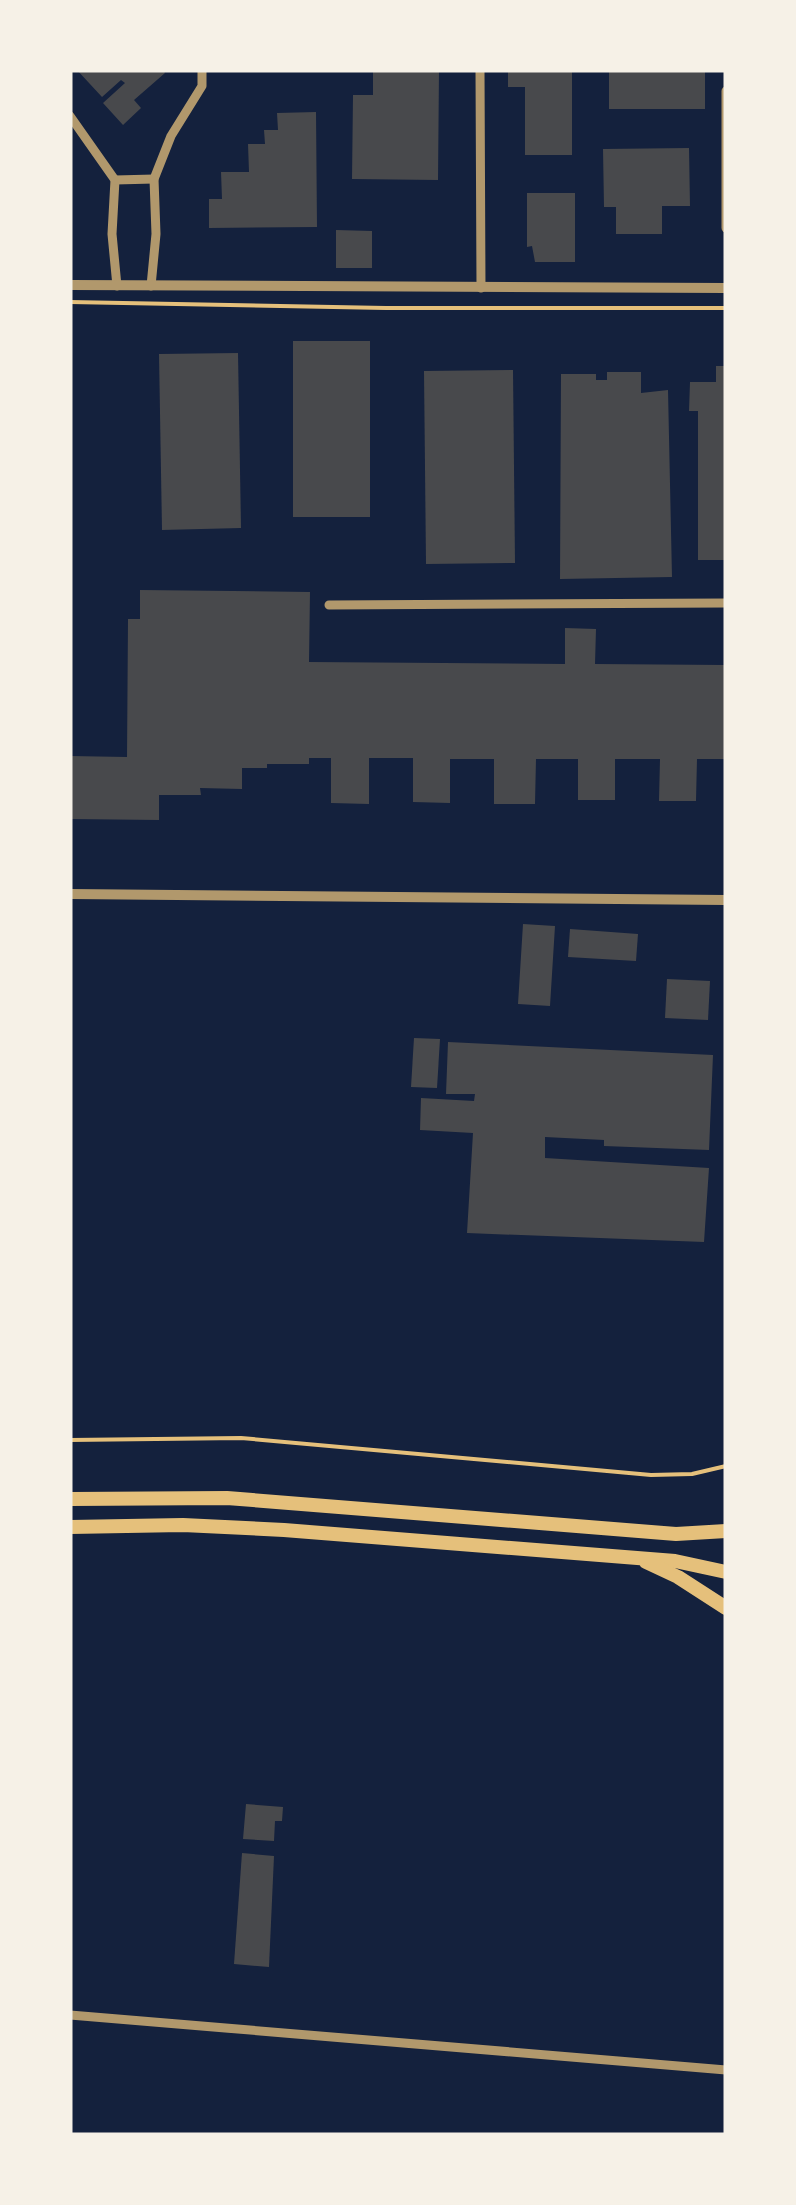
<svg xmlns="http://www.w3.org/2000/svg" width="796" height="2205" viewBox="0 0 796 2205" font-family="'Nunito Sans',sans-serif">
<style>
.building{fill:#48494c}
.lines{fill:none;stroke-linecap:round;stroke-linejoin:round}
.path{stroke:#e5c07b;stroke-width:4}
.minor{stroke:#b1986c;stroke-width:9}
.tertiary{stroke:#b1986c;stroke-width:10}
.primary{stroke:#e5c07b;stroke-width:14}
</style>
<rect width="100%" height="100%" fill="#14213d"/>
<!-- building -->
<g class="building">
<polygon points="77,70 163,70 165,73 134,100 141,108 123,125 103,103 125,83 121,80 102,97"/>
<polygon points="373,70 439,70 438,180 352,179 353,95 373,95"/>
<polygon points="508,70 572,70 572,155 525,155 525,87 508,87"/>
<rect x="609" y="70" width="96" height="39"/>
<polygon points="316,112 317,227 209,228 209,199 222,199 221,172 249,172 248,144 265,144 264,130 278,130 277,113"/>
<polygon points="689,148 690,206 662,206 662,234 616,234 616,207 604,207 603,149"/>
<polygon points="527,193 575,193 575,262 535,262 532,246 527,247"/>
<polygon points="336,230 372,231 372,268 336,268"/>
<rect x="293" y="341" width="77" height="176"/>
<polygon points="238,353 241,528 162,530 159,354"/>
<polygon points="716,366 726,366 726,560 698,560 698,411 689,411 690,382 716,382"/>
<polygon points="513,370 515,563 426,564 424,371"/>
<polygon points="607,372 641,372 641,393 668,390 672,577 560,579 561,374 596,374 596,380 607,380"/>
<polygon points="140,590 310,592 309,662 565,664 565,628 596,629 595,664 726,665 726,759 697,759 696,801 659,801 660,759 615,759 615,800 578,800 578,759 536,759 535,804 494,804 494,759 450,759 450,803 413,802 413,758 369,758 369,804 331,803 331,758 309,758 309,764 267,764 267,768 242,768 242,789 200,788 201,795 159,795 159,820 70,819 70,756 127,757 128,619 140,619"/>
<polygon points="523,924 555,926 550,1006 518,1004"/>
<polygon points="570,929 638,934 636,961 568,957"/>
<polygon points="667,979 710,981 708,1020 665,1018"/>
<polygon points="414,1038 440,1039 437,1088 411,1087"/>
<polygon points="448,1042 713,1055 709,1150 604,1146 604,1140 545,1137 545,1158 709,1168 704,1242 467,1233 473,1133 420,1130 421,1098 474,1101 475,1094 446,1094"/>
<polygon points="246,1804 283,1807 282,1821 275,1821 274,1841 243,1839"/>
<polygon points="242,1853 274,1856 269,1967 234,1964"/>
</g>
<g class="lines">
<!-- path -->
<g class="path">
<polyline points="70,302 386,308 726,308"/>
<polyline points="70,1440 241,1438 651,1475 692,1474 726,1466"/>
</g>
<!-- minor -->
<g class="minor">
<polyline points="480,70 481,288"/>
<polyline points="726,91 726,228"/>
<polyline points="70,116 115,180 112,234 117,286"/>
<polyline points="115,180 154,179"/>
<polyline points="151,286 156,234 154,179 171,136 202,86 202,70"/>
<polyline points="329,605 726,603"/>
<polyline points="70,2015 726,2070"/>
</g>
<!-- tertiary -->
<g class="tertiary">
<polyline points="70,285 726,288"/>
<polyline points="70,894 726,900"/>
</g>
<!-- primary -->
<g class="primary">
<polyline points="70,1499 227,1498 676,1534 726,1531"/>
<polyline points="70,1527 183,1525 284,1530 675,1561 726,1572"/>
<polyline points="646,1562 678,1577 726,1608"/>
</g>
</g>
<!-- border -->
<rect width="796" height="2205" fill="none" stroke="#f6f1e7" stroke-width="145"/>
</svg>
